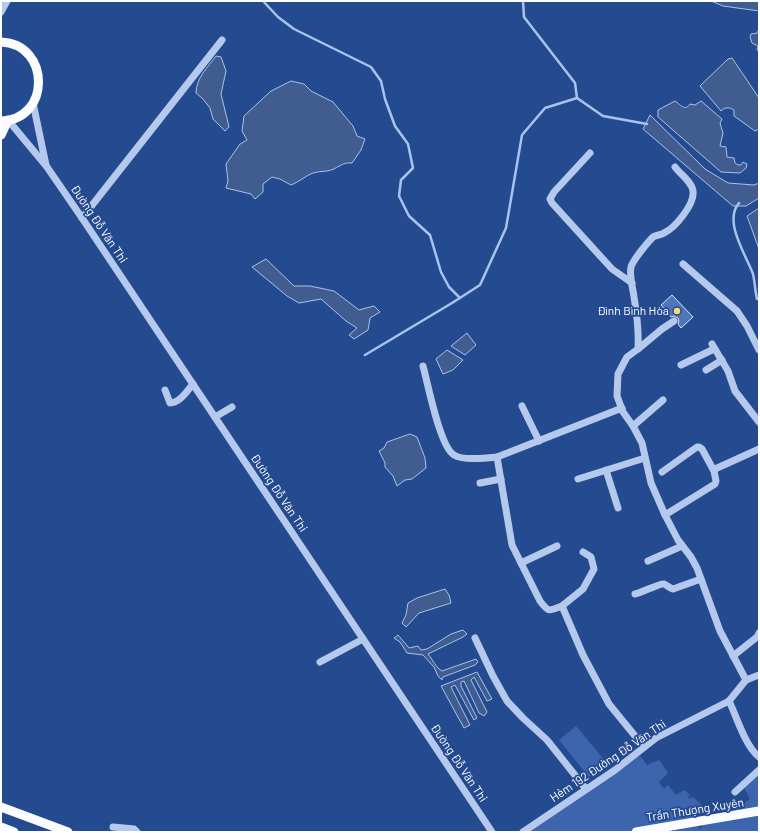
<svg xmlns="http://www.w3.org/2000/svg" width="760" height="833" viewBox="0 0 760 833" font-family="Barlow,sans-serif">
<style>
.green{fill:#3c65ae}
.water{fill:#415c8f;stroke:#a9c3ed}
.lines{fill:none;stroke-linecap:round;stroke-linejoin:round}
.stream{stroke:#a9c3ed;stroke-width:2.5}
.building{fill:#5075b8;stroke:#dae5f9}
.minor{stroke:#b5c9ec;stroke-width:7}
.major{stroke:#fafcff;stroke-width:9}
.poi-dot{fill:#f7dd78;stroke:#244a90;stroke-width:1.5}
.labels{text-anchor:middle;stroke-width:3.5;stroke-linejoin:round;paint-order:stroke}
.street-label{font-size:12px;fill:#fff;stroke:#244a90}
.poi-label{font-size:12px;fill:#fff;stroke:#244a90;text-anchor:end}
</style>
<rect width="100%" height="100%" fill="#244a90"/>
<!-- green -->
<g class="green">
<polygon points="576,726 606,762 589,777 559,740"/>
<polygon points="639,754 647,765 659,760 668,773 659,782 664,789 668,785 676,795 684,790 690,795 688,797 689,799 693,797 703,806 698,810 699,812 688,821 697,825 700,829 711,815 718,823 729,812 734,821 739,817 736,809 739,807 740,811 742,810 743,804 750,799 744,787 759,773 759,832 528,832"/>
</g>
<!-- water -->
<g class="water">
<polygon points="711,1 759,1 759,11 723,6"/>
<polygon points="759,29 759,51 757,50 758,46 752,43 750,37 751,34 757,33"/>
<path d="M216,56L221,57L226,71L221,94L229,127L225,131L213,119L210,108L203,99L196,93C196,78 208,67 216,56Z"/>
<path d="M732,58L759,98V129L755,131L734,116V110C729,107 725,107 721,111L700,86L728,59Z"/>
<path d="M291,81L304,84L311,91L333,102L353,126L357,136L365,139L361,150L352,163C342,162 340,167 331,170C325,172 319,171 313,173C305,176 299,182 291,185L280,179L272,177L263,184V192L255,199L251,194L226,188L228,181L226,164L240,144L247,140L242,131L244,116L271,91Z"/>
<path d="M675,101C680,104 685,112 690,104L695,105L701,101L722,119L720,123L723,133L720,146L726,147L727,157L734,158L735,163L738,165H741L743,162L747,164L746,168L740,173L721,172L658,117V110Z"/>
<polygon points="650,115 705,169 728,183 754,185 759,183 759,198 746,206 733,206 643,129"/>
<polygon points="759,208 759,249 747,216"/>
<polygon points="266,259 294,286 310,286 334,291 359,310 374,306 380,312 370,318 368,330 354,339 349,335 357,328 346,321 321,299 299,303 287,296 252,267"/>
<polygon points="467,333 476,345 465,355 451,346"/>
<polygon points="447,350 463,360 453,370 443,374 436,359"/>
<polygon points="410,434 417,437 425,458 426,468 412,479 405,480 397,486 393,476 385,467 385,463 379,451 384,448 387,442"/>
<polygon points="445,589 449,595 451,603 419,613 406,627 402,623 406,615 408,603 417,598"/>
<path d="M463,630L467,634L463,637L428,654C433,660 436,668 442,671L476,659L478,662L475,665L443,677L442,680L438,676L434,667L423,655L407,653L400,642L394,638L398,635L409,648L418,646L421,650L427,649L451,634Z"/>
<polygon points="477,672 492,699 487,701 474,677 471,680 487,712 484,716 479,713 464,681 461,682 461,686 477,718 474,720 455,685 451,687 470,725 464,728 441,686"/>
</g>
<g class="lines">
<!-- stream -->
<g class="stream">
<polyline points="263,1 278,17 294,29 371,67 381,81 385,99 395,126 408,144 413,168 401,180 399,196 409,216 430,235 441,272 449,287 460,298"/>
<polyline points="523,1 524,17 575,83 577,98"/>
<path d="M739,203C723,221 746,255 753,274C755,282 755,291 757,299"/>
<polyline points="365,355 452,303 480,285 506,228 522,135 545,108 577,98 603,116 647,124"/>
</g>
</g>
<!-- building -->
<polygon class="building" points="672,295 693,317 681,328 678,324 679,321 678,318 674,316 671,317 661,305"/>
<g class="lines">
<!-- minor -->
<g class="minor">
<polyline points="1,12 7,1"/>
<polyline points="33,103 46,165"/>
<polyline points="8,120 47,167 82,218 492,832"/>
<polyline points="590,153 554,192 550,199 552,203 612,269 632,283"/>
<path d="M675,167C680,174 692,182 693,191C695,204 675,228 664,233C661,235 656,235 653,237C648,242 633,260 631,267C629,276 633,288 634,297C637,315 639,332 638,349L627,357L618,374L617,396L623,412L633,426L642,443L651,483L665,515L678,540L691,557L697,568L720,631L746,680L729,701C737,717 745,746 759,757"/>
<polyline points="82,218 222,40"/>
<polyline points="683,264 737,311 747,326 759,350"/>
<polyline points="712,344 728,371 735,391 759,422"/>
<polyline points="638,349 662,329 674,321"/>
<polyline points="681,365 714,349"/>
<path d="M423,366C428,384 440,447 454,455C462,461 487,458 497,457"/>
<polyline points="706,370 722,360"/>
<path d="M165,390L170,403C180,403 187,391 193,384"/>
<polyline points="522,406 539,441"/>
<path d="M622,408L497,457L512,545L540,601C549,613 549,611 562,606L583,655L609,704L644,747"/>
<polyline points="215,417 232,407"/>
<polyline points="633,426 663,400"/>
<polyline points="606,470 618,508"/>
<polyline points="662,472 697,447 699,447 702,449 714,471"/>
<polyline points="578,479 645,458"/>
<polyline points="480,483 501,479"/>
<polyline points="665,515 715,484 716,481 714,471 715,469 759,449"/>
<polyline points="648,561 682,546"/>
<polyline points="521,563 557,546"/>
<path d="M635,594C641,593 660,583 664,584C667,585 669,588 673,589L701,579"/>
<polyline points="562,606 583,589 594,569 591,557 583,552"/>
<polyline points="475,638 493,676 507,701 523,718 547,740 586,789"/>
<polyline points="733,656 757,637 759,633"/>
<polyline points="320,662 363,639"/>
<polyline points="746,680 759,675"/>
<polyline points="735,792 759,770"/>
<polyline points="113,827 134,829 137,832"/>
<polyline points="523,832 615,770 656,738 729,701"/>
</g>
<!-- major -->
<g class="major">
<path d="M1,42C51,44 51,120 1,121"/>
<polyline points="1,135 8,120"/>
<polyline points="1,807 68,832"/>
<polyline points="1,827 14,832"/>
<polyline points="636,832 759,811"/>
</g>
</g>
<!-- markers -->
<circle class="poi-dot" cx="677" cy="311" r="4"/>
<g class="labels">
<!-- street labels -->
<g class="street-label">
<text transform="translate(99 224) rotate(56)" y="4">Đường Đỗ Văn Thi</text>
<text transform="translate(279 493) rotate(56)" y="4">Đường Đỗ Văn Thi</text>
<text transform="translate(608 761) rotate(-34)" y="4">Hẻm 192 Đường Đỗ Văn Thi</text>
<text transform="translate(459 763) rotate(56)" y="4">Đường Đỗ Văn Thi</text>
<text transform="translate(695 810) rotate(-9)" y="4">Trần Thượng Xuyên</text>
</g>
<!-- poi labels -->
<g class="poi-label">
<text x="669" y="315">Đình Bình Hòa</text>
</g>
</g>
<!-- border -->
<rect width="760" height="833" fill="none" stroke="#ffffff" stroke-width="4"/>
</svg>
